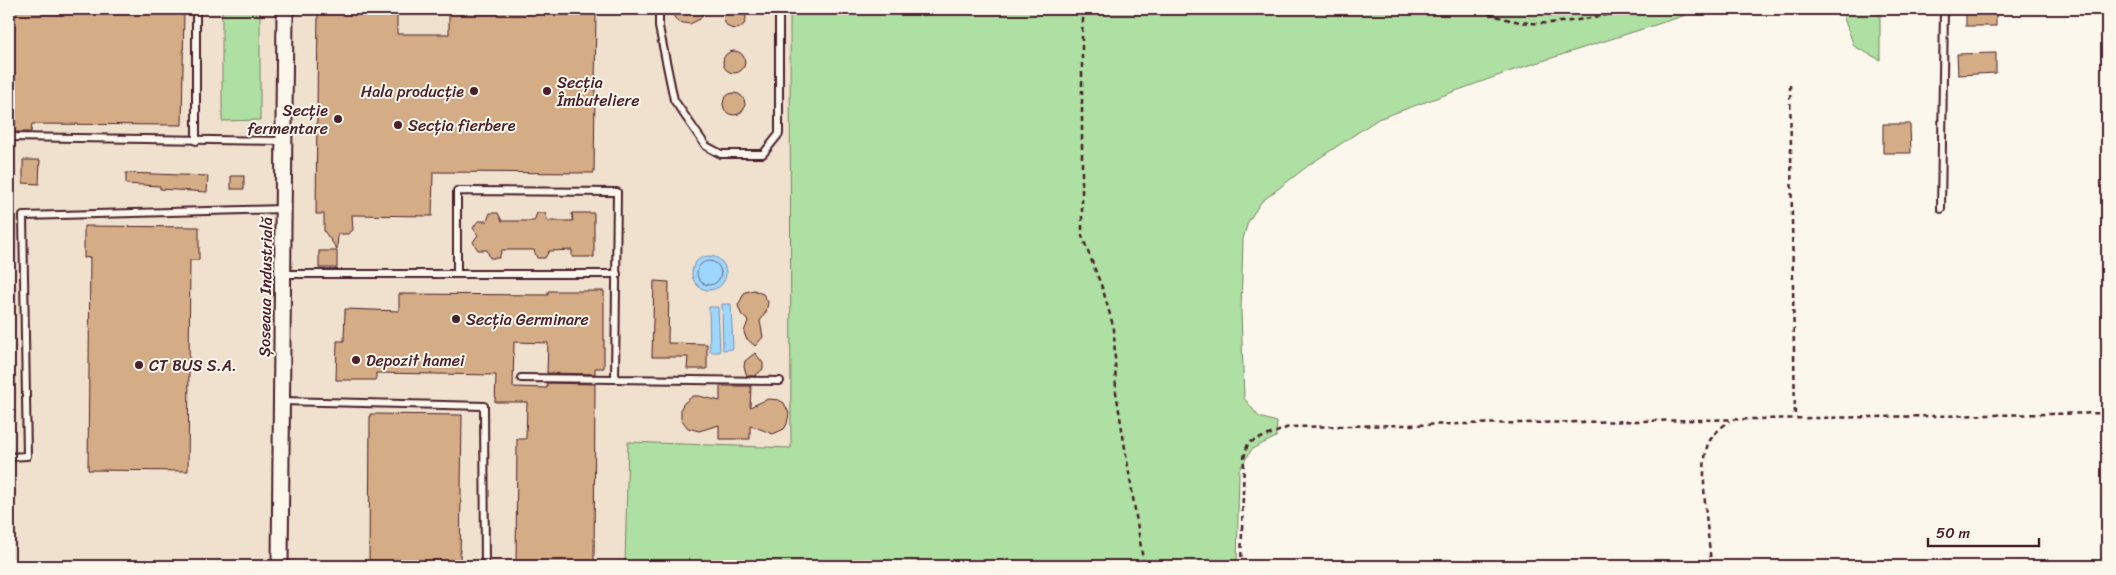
<svg xmlns="http://www.w3.org/2000/svg" width="2116" height="575" viewBox="0 0 2116 575" font-family="Sriracha,sans-serif">
<style>
.built{fill:#efe1cd}
.green{fill:#ade0a2;stroke:#7c8066}
.water{fill:#9ed7fe;stroke:#7c8daa}
.lines{fill:none;stroke-linecap:round;stroke-linejoin:round}
.shore{stroke:#6c697f;stroke-width:1}
.building{fill:#d4ad86;stroke:#4a1f2b}
.service-casing{stroke:#4a1f2b;stroke-width:10}
.tertiary-casing{stroke:#4a1f2b;stroke-width:19}
.path{stroke:#4a1f2b;stroke-width:2.5;stroke-dasharray:5 4;stroke-linecap:butt}
.service{stroke:#fbf7ec;stroke-width:6}
.tertiary{stroke:#fbf7ec;stroke-width:15}
.poi-dot{fill:#4a1f2b;stroke:#fbf7ec;stroke-width:2}
.labels{text-anchor:middle;stroke-width:4;stroke-linejoin:round;paint-order:stroke}
.poi-label{font-size:16px;fill:#4a1f2b;stroke:#fbf7ec;text-anchor:start}
.street-label{font-size:16px;fill:#4a1f2b;stroke:#fbf7ec}
</style>
<rect width="100%" height="100%" fill="#fbf7ec"/>
<filter id="ink" filterUnits="userSpaceOnUse"><feTurbulence type="fractalNoise" baseFrequency=".02" numOctaves="2"/><feDisplacementMap in="SourceGraphic" scale="10" xChannelSelector="R" yChannelSelector="G"/><feConvolveMatrix kernelMatrix="1 2 1 2 8 2 1 2 1" color-interpolation-filters="sRGB"/></filter>
<g filter="url(#ink)">
<!-- built -->
<polygon class="built" points="9,9 790,9 791,448 629,442 625,566 9,566"/>
<!-- green -->
<g class="green">
<polygon points="222,9 260,9 260,120 222,121"/>
<polygon points="790,9 1705,9 1511,71 1378,119 1309,165 1261,202 1248,222 1243,239 1241,312 1244,398 1259,417 1277,422 1276,437 1252,449 1239,470 1237,566 625,566 628,442 791,448"/>
<polygon points="1836,9 1880,9 1880,60 1854,46 1841,10"/>
<polygon points="307,561 369,562 369,566 306,566"/>
</g>
<!-- water -->
<g class="water">
<circle cx="709" cy="273" r="17"/>
<polygon points="722,304 731,304 733,349 723,350"/>
<polygon points="709,307 718,307 720,352 710,352"/>
</g>
<g class="lines">
<!-- shore -->
<circle class="shore" cx="709" cy="273" r="12"/>
</g>
<!-- building -->
<g class="building">
<circle cx="735" cy="18" r="11"/>
<polygon points="9,9 184,9 182,125 32,124 31,132 9,132"/>
<polygon points="318,9 397,9 397,34 449,34 449,9 596,9 594,173 433,172 432,216 352,215 353,230 348,234 338,234 337,249 324,231 324,214 316,214"/>
<polygon points="668,9 706,9 700,19 690,24 678,22"/>
<rect x="1966" y="9" width="30" height="17"/>
<circle cx="734" cy="62" r="11"/>
<polygon points="1996,53 1996,73 1958,75 1957,54"/>
<circle cx="734" cy="104" r="11"/>
<polygon points="1883,124 1910,124 1911,153 1883,153"/>
<polygon points="23,160 40,160 39,184 23,183"/>
<polygon points="126,173 208,176 207,192 160,189 160,186 126,184"/>
<rect x="231" y="176" width="13" height="13"/>
<polygon points="490,213 498,213 502,221 534,221 537,213 545,213 548,221 573,221 572,213 594,213 594,257 572,257 572,250 549,251 545,258 537,258 534,250 502,250 499,258 490,258 487,250 478,250 473,242 478,235 473,228 478,221 487,221"/>
<polygon points="84,226 199,227 199,260 190,260 188,471 88,470 90,257 84,258"/>
<rect x="319" y="251" width="18" height="17"/>
<polygon points="654,281 669,282 668,343 707,344 707,369 687,369 688,357 652,357"/>
<polygon points="754,290 763,294 768,302 766,312 760,321 763,337 755,346 746,338 744,332 748,321 741,314 738,305 745,292"/>
<polygon points="548,291 604,291 604,368 595,368 595,374 547,373 548,343 514,342 513,387 547,388 547,383 595,384 594,566 516,566 517,439 526,439 527,402 495,402 496,375 376,373 376,380 336,380 337,341 344,341 345,309 399,311 399,294 548,295"/>
<polygon points="755,353 763,363 763,369 755,376 747,376 744,367 745,361"/>
<polygon points="720,386 751,386 750,407 768,399 779,400 784,403 789,413 787,424 784,429 773,434 750,425 750,439 719,439 719,425 699,431 688,428 681,419 681,408 684,403 693,396 699,396 720,401"/>
<polygon points="370,414 462,415 460,566 369,566"/>
</g>
<g class="lines">
<!-- service casing -->
<g class="service-casing">
<g id="service">
<polyline points="659,9 659,27 674,100 706,146 721,154 763,154 779,134 779,9"/>
<polyline points="9,137 284,141"/>
<polyline points="196,141 196,9"/>
<polyline points="1941,209 1944,9"/>
<polyline points="283,274 617,274"/>
<polyline points="457,274 457,191 617,192 615,379 780,381"/>
<polyline points="521,378 615,379"/>
<polyline points="282,401 484,406 485,566"/>
<polyline points="9,457 27,456 23,216 282,209"/>
</g>
</g>
<!-- tertiary casing -->
<g class="tertiary-casing">
<polyline id="tertiary" points="280,566 285,9"/>
</g>
<!-- path -->
<g class="path">
<polyline points="1084,9 1082,32 1082,236 1103,290 1114,329 1116,392 1144,566"/>
<path d="M1480,9C1495,17 1514,22 1531,23C1553,25 1606,17 1626,9"/>
<polyline points="1790,85 1795,418"/>
<polyline points="1241,566 1244,458 1248,443 1289,427 2107,413"/>
<path d="M1711,566C1709,533 1699,479 1707,447C1710,436 1721,428 1729,421"/>
</g>
<!-- service -->
<use href="#service" class="service"/>
<!-- tertiary -->
<use href="#tertiary" class="tertiary"/>
</g>
</g>
<!-- markers -->
<g class="poi-dot">
<circle cx="474" cy="91" r="5"/>
<circle cx="547" cy="91" r="5"/>
<circle cx="338" cy="119" r="5"/>
<circle cx="398" cy="125" r="5"/>
<circle cx="456" cy="319" r="5"/>
<circle cx="356" cy="360" r="5"/>
<circle cx="139" cy="365" r="5"/>
</g>
<g class="labels">
<!-- poi labels -->
<g class="poi-label">
<text x="557" y="88">Secția<tspan x="557" dy="18">Îmbuteliere</tspan></text>
<text x="464" y="97" text-anchor="end">Hala producție</text>
<text x="328" y="116" text-anchor="end">Secție<tspan x="328" dy="18">fermentare</tspan></text>
<text x="408" y="131">Secția fierbere</text>
<text x="466" y="325">Secția Germinare</text>
<text x="366" y="366">Depozit hamei</text>
<text x="149" y="371">CT BUS S.A.</text>
</g>
<!-- street labels -->
<g class="street-label">
<text transform="translate(265 287) rotate(-89)" y="6">Șoseaua Industrială</text>
</g>
</g>
<!-- margin -->
<rect width="2116" height="575" fill="none" stroke="#fbf7ec" stroke-width="30"/>
<rect x="15" y="15" width="2086" height="545" fill="none" stroke="#4a1f2b" stroke-width="2" filter="url(#ink)"/>
<!-- scale -->
<path d="M1928 538v8h111v-8" fill="none" stroke="#4a1f2b" stroke-width="2.5"/>
<text x="1936" y="538" font-size="15" fill="#4a1f2b" stroke="#fbf7ec" stroke-width="4" paint-order="stroke">50 m</text>
</svg>
